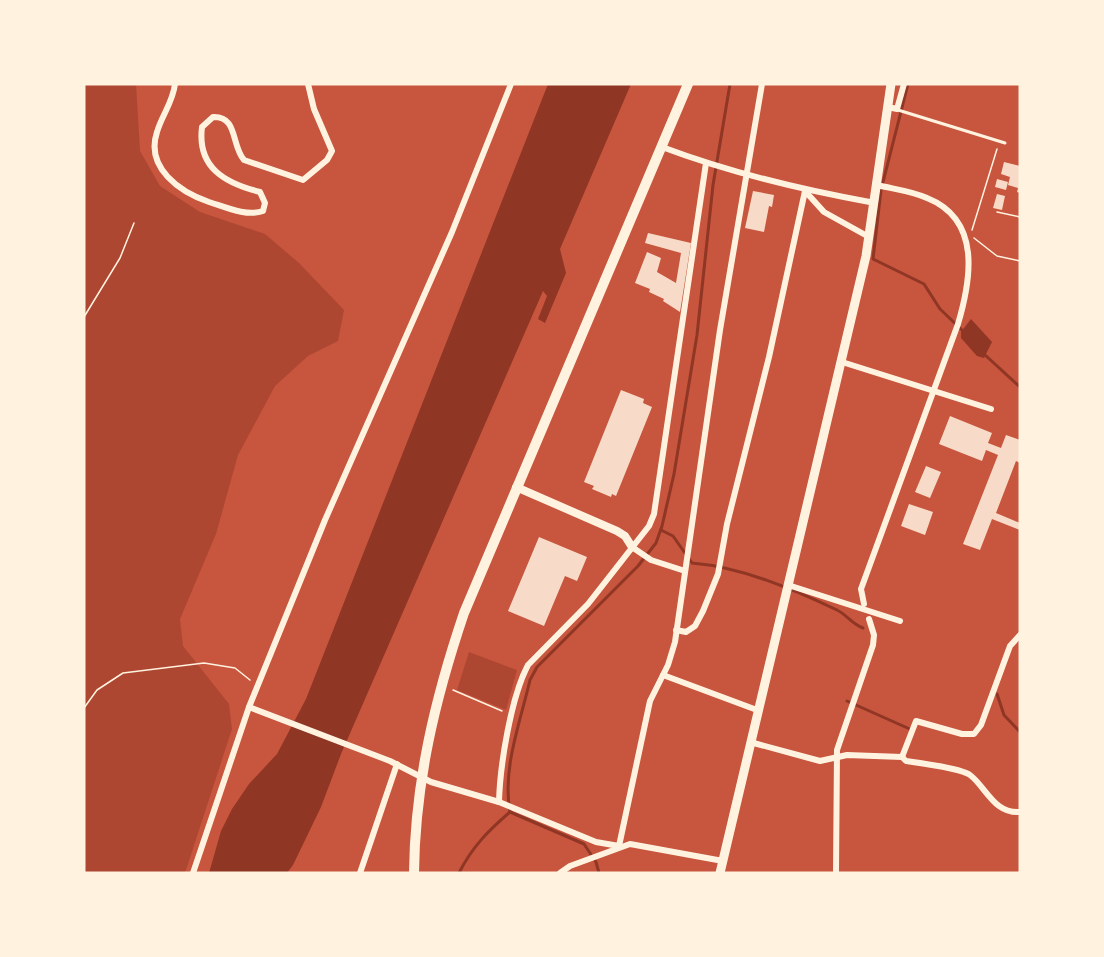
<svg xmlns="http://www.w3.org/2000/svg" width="1104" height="957" viewBox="0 0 1104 957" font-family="Manrope,sans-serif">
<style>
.green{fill:#ae4732}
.water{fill:#8f3625}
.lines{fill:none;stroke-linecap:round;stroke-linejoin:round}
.stream{stroke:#8f3625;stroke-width:3}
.building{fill:#f7dbc8}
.path{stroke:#fff3e0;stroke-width:1.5}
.service{stroke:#fff3e0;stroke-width:3}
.minor{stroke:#fff3e0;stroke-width:6}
.tertiary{stroke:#fff3e0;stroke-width:8}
.secondary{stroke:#fff3e0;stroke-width:9}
.trunk{stroke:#fff3e0;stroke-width:10}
</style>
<rect width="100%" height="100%" fill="#c8553d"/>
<!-- green -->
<g class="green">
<polygon points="84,84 136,84 140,151 160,186 200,212 265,234 299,263 344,310 338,341 308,356 275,386 238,455 216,534 180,619 183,646 229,704 232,729 185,873 84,873"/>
<polygon points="469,652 517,670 506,710 457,690"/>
</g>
<!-- water -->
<g class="water">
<polygon points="548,84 631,84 560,249 566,273 545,323 538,319 547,296 543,291 341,754 321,807 293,865 287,873 209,873 221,831 232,809 249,784 277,754 306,699"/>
<polygon points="971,319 992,342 984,358 977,356 961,338 961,332"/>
</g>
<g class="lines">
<!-- stream -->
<g class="stream">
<polyline points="908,84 881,190 873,259 924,284 940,309 963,331"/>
<polyline points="984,354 1020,387"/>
<path d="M661,530L673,536L692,563C741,567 793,589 837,610C847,615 852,624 863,628"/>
<polyline points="997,694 1004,715 1020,732"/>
<polyline points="847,701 912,730"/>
<path d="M510,812C502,769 520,723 530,680L537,667L638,566L656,543L662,526L674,474L697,335L713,185L730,84"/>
<polyline points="510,812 584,844 596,862 599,873"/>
<path d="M459,873C472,847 488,831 510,812"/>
</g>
</g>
<!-- building -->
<g class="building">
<polygon points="1004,162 1020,166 1020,193 1017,192 1018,188 1008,185 1010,177 1001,174"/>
<polygon points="997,179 1008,182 1006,190 995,187"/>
<polygon points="753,191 774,195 772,207 769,206 764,232 745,228"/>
<polygon points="997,194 1005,196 1002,210 993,208"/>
<polygon points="648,233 691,243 680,312 663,301 664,299 649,292 650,289 635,283 647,252 661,258 657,272 676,283 681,253 645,243"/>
<polygon points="621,390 644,399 643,403 652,407 616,496 612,494 611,497 592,489 594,486 584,482"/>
<polygon points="950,416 992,433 988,443 1001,448 1006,435 1020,440 1020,463 1016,461 996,513 1020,523 1020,530 992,519 980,550 963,544 998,455 986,450 982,461 939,444"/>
<polygon points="926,466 941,472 930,498 915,492"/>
<polygon points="909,504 933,512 925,535 901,526"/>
<polygon points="539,537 587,557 577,581 565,576 544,626 508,611"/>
</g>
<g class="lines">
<!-- path -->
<g class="path">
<polyline points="997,212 1020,217"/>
<polyline points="972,230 997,149"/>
<polyline points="974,238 997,256 1020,261"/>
<polyline points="84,317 120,258 134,223"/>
<polyline points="453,690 502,711"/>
<polyline points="84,708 97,690 123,673 204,663 235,668 250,680"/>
</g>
<!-- service -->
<polyline class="service" points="898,110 1005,143"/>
<!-- minor -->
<g class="minor">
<path d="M175,84C173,102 162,115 157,132C145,168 180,192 209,202C225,207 247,217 263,211L265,203L260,192C224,183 197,167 202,127L213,117C238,116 231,145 244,160L303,180L327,160L332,151L314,109L308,84"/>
<polyline points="888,107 897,109 904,84"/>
<path d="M662,147C731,173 802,190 875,203"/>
<polyline points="805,191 824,212 869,237"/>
<polyline points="842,362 991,409"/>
<polyline points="632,547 651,560 685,571"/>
<polyline points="788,585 900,621"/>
<path d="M864,604L861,589L958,324C971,280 982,220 927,198C912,191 893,189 877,185"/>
<polyline points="676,630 686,632 695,626 703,611 718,574 727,524 769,357 805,191"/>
<polyline points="663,675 757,710"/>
<polyline points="249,707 390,761 431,782 499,802 596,842 619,846"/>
<polyline points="750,742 820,761 847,755 902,757 916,721 962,734 974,734 981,725 1010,646 1020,635"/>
<path d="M902,757L906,761C920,763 961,768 970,775C986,787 994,814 1020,812"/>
<path d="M499,802C500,765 511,697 528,665L588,604L649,526L654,514L706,163"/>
<polyline points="619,846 650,701 668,665 675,642 720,330 762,84"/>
<polyline points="193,873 249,707 325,520 452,232 511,84"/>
<polyline points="360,873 397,764"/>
<polyline points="560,873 570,866 630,844 723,861"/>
<polyline points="836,873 837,750 873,645 874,635 869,619"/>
</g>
<!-- tertiary -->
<polyline class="tertiary" points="516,487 617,531 625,536 632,547"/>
<!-- secondary -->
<polyline class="secondary" points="720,873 866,256 891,84"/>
<!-- trunk -->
<path class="trunk" d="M414,873C415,782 435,699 464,613L688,84"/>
</g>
<!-- border -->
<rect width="1104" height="957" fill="none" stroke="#fff3e0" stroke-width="171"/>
</svg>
